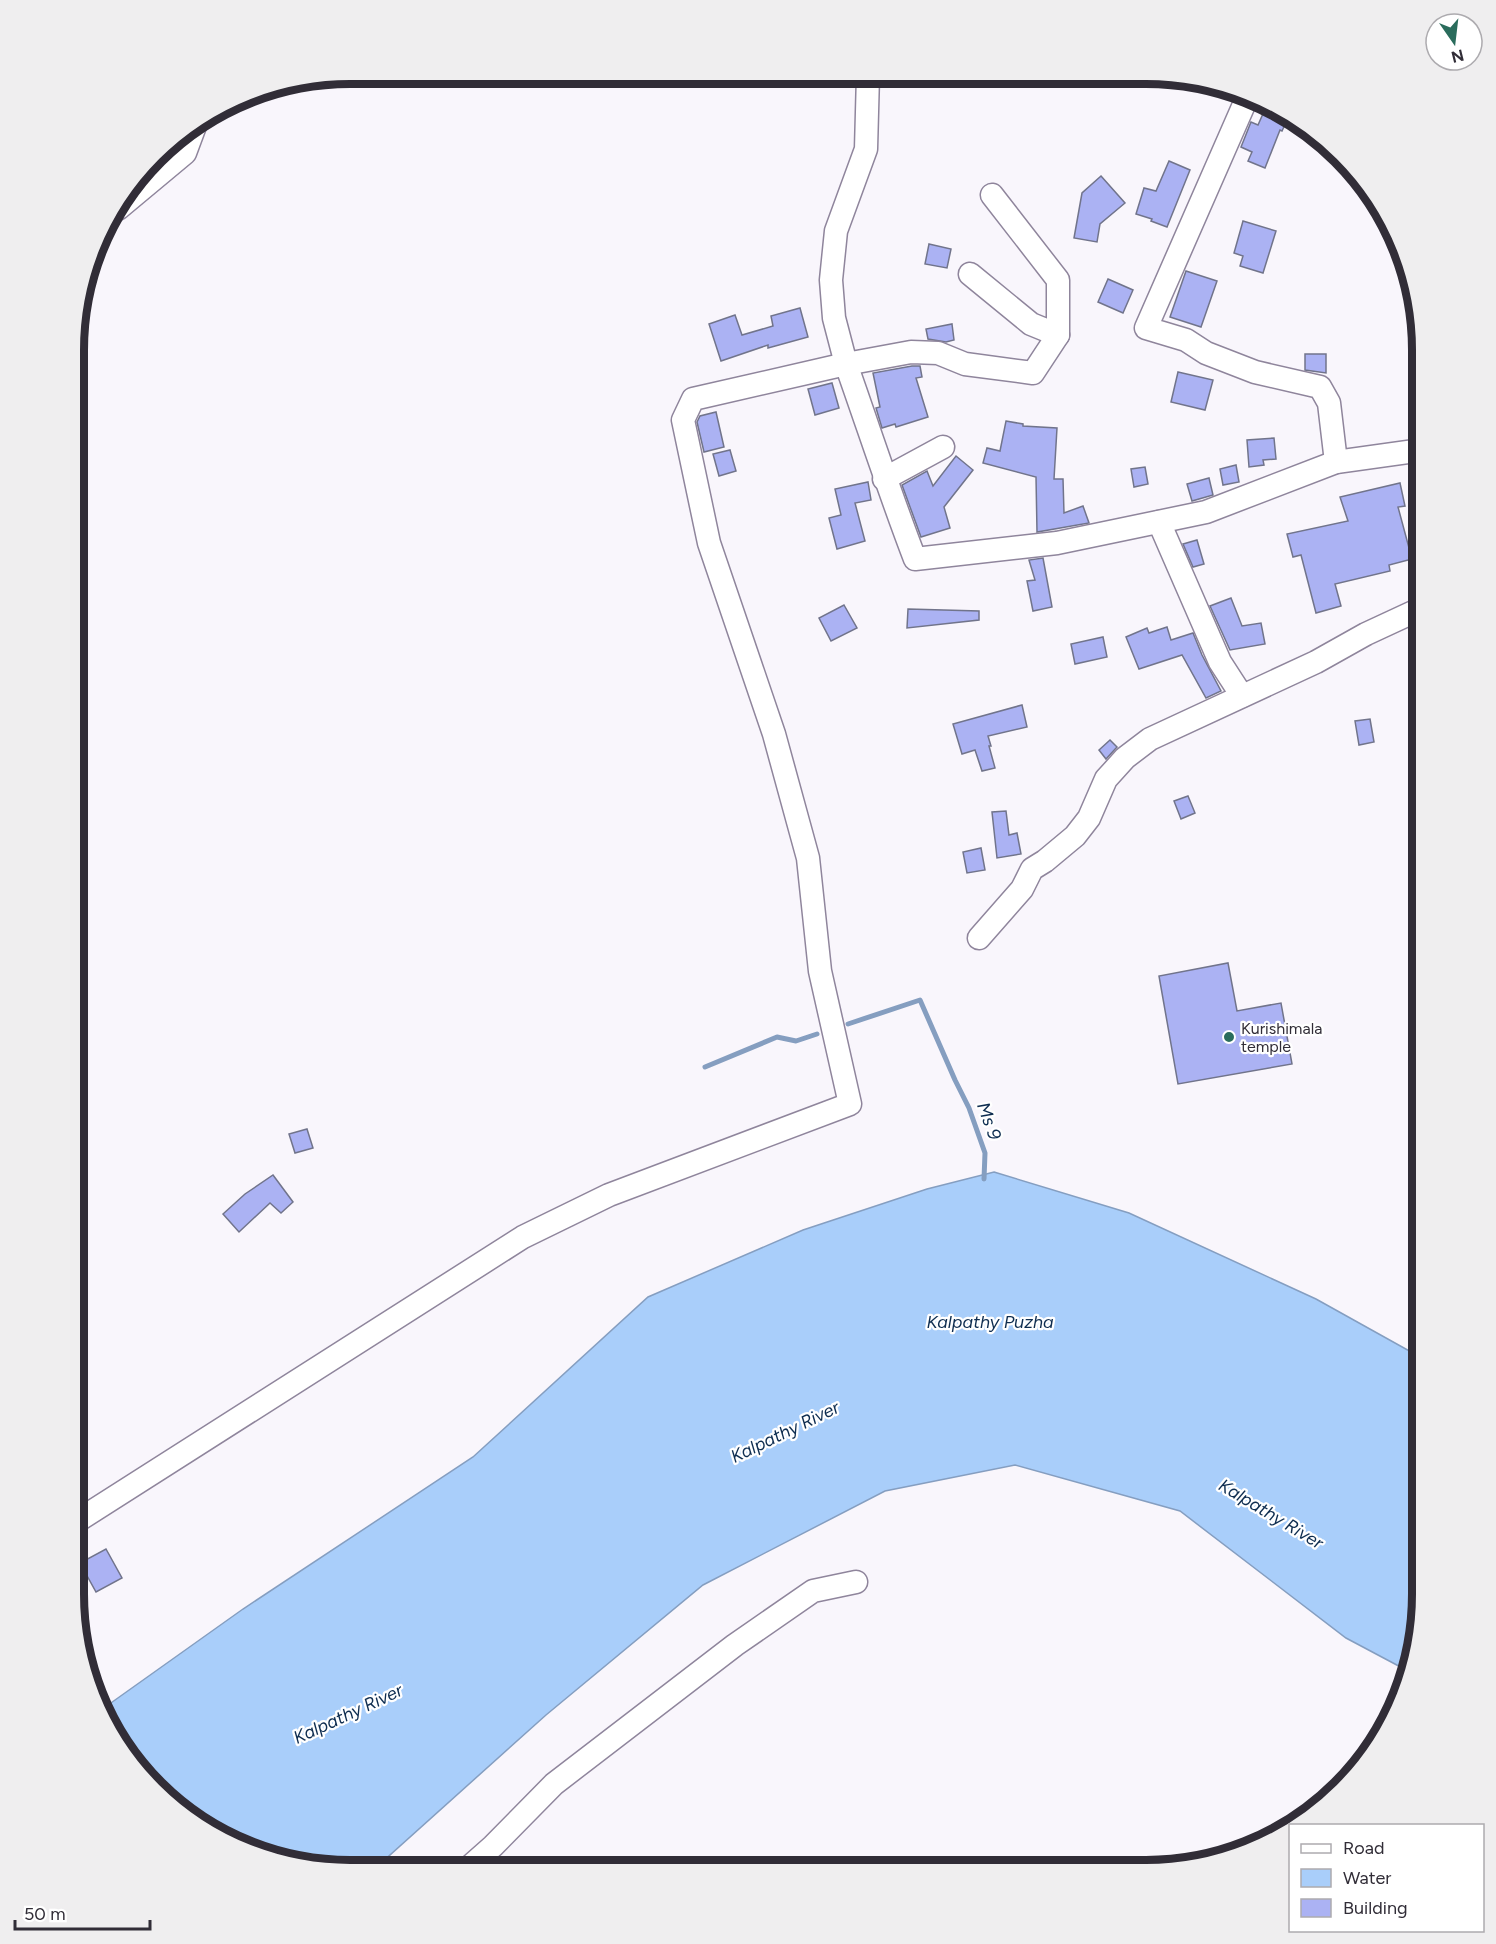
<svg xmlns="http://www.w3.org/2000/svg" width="1496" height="1944" viewBox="0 0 1496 1944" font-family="Figtree,sans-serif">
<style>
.water{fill:#a9cefa;stroke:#859ec0;stroke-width:1.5}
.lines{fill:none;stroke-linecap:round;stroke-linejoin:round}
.stream{stroke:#859ec0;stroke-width:5}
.building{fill:#abb2f3;stroke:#71748b;stroke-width:1.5}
.minor-casing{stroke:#8f859c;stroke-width:25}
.minor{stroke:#fff;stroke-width:22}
.poi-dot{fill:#2a6c5c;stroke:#fff;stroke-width:2}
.labels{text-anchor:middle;stroke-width:4.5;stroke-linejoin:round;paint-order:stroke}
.poi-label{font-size:16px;fill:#312d37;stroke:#fff;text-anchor:start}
.water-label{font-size:18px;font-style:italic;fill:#0e2d50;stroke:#fff}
.rim{fill:none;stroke:#312d37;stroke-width:8}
</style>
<rect width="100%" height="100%" fill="#f9f6fc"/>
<!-- water -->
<polygon class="water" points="994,1172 1129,1213 1316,1299 1422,1358 1422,1613 1410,1672 1346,1638 1180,1511 1015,1465 885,1491 703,1585 546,1715 381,1863 369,1868 314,1868 196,1824 142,1776 102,1717 101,1710 243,1609 473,1457 648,1297 803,1230 927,1189"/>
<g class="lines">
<!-- stream -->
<g class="stream">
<polyline points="848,1024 920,1000 955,1080 969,1108 985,1153 984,1179"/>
<polyline points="705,1067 777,1037 796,1041 817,1034"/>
</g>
</g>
<!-- building -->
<g class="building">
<polygon points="1266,107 1289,116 1282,131 1280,130 1265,168 1248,161 1252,152 1241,147 1251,122 1258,125"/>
<polygon points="1169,161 1190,170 1167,227 1151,221 1152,219 1136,214 1144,188 1156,191"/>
<polygon points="1101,176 1125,203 1100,224 1097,242 1074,238 1082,193"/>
<polygon points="1243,221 1276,231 1263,273 1240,266 1243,256 1234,253"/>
<polygon points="929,244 951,249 947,268 925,264"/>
<polygon points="1186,271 1217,281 1201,327 1170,317"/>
<polygon points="1108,279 1133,290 1123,313 1098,302"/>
<polygon points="800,308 808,337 768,348 768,345 721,361 709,324 735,315 742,335 773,326 771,316"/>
<polygon points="952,324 954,340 946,342 928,339 926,329"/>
<polygon points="1305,354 1326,354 1326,373 1305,370"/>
<polygon points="912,366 920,366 922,377 916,378 928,417 896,427 895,424 882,428 876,408 880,407 873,373"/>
<polygon points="1178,372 1213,380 1205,410 1171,402"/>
<polygon points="832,383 839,408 815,415 808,389"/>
<polygon points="716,412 724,447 704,452 697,422 700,416"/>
<polygon points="1006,421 1023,424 1023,426 1057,428 1054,479 1063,479 1064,513 1083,506 1089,523 1037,532 1036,477 983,463 987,448 1000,451"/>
<polygon points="1274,438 1276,459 1263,460 1264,465 1249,467 1247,440"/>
<polygon points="730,450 736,471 719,476 713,454"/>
<polygon points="956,456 973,470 944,507 950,528 921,537 902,485 927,471 933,486"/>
<polygon points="1236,465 1239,482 1223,485 1220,469"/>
<polygon points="1145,467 1148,484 1134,487 1131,469"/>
<polygon points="1209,478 1213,495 1192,501 1187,484"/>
<polygon points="868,482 871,500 855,503 865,541 837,549 829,518 841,515 835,489"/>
<polygon points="1400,483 1405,506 1398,507 1412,559 1389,565 1390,571 1335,584 1341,606 1316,613 1301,555 1293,557 1287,534 1348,521 1340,497"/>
<polygon points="1197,540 1204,564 1193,567 1183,544"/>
<polygon points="1043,558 1052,607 1033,611 1027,581 1035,580 1029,560"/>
<polygon points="1231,598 1242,626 1261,623 1265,644 1230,650 1210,606"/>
<polygon points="844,605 857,628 831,641 819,618"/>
<polygon points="908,609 979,611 979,620 907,628"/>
<polygon points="1167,627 1171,640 1193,633 1202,655 1221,691 1206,698 1182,655 1139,669 1126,637 1147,628 1149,633"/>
<polygon points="1103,637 1107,657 1075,664 1071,644"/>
<polygon points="1022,705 1027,727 988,736 991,746 989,746 995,768 982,771 975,750 962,754 953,724"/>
<polygon points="1370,719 1374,742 1359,745 1355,721"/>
<polygon points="1110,740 1117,747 1106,759 1099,750"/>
<polygon points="1188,796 1195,813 1181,819 1174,801"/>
<polygon points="1006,811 1009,835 1017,833 1021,854 997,858 992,812"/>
<polygon points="981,848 985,870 967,873 963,852"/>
<polygon points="1228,963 1237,1011 1281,1003 1292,1064 1178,1084 1159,976"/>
<polygon points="307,1129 313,1148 295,1153 289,1134"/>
<polygon points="273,1175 293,1202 281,1213 270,1203 239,1232 223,1214 245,1194"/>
<polygon points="106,1549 122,1578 96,1592 80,1563"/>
</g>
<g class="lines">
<!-- minor casing -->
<g class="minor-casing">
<g id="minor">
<polyline points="868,75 866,149 836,231 831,280 834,318 846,364 911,352 938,353 965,364 1033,373 1058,335"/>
<polyline points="1246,100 1146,328 1186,340 1206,353 1255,372 1320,387 1329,403 1336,462"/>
<polyline points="110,213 119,208 185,153 195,126"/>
<polyline points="970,274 1031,324 1058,335 1058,280 992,195"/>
<polyline points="884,479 943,447"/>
<polyline points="1159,522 1220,662 1242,696"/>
<polyline points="979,938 1022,889 1032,869 1045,861 1075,836 1089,818 1106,779 1125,758 1150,739 1316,662 1366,634 1422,608"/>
<path d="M74,1523L523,1237L609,1195L850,1104L820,971L808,858L774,734L709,543L683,420L693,399L846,364C869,429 890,494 915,559L1057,543L1206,512L1336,462L1422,450"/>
<polyline points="467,1869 493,1846 554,1784 735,1645 813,1591 856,1582"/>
</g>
</g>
<!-- minor -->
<use href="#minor" class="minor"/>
</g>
<!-- markers -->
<circle class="poi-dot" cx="1229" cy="1037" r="6"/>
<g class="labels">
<!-- poi labels -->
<g class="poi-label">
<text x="1241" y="1034">Kurishimala<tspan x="1241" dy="18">temple</tspan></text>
</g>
<!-- water labels -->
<g class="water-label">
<text transform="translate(989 1121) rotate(70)" y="6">Ms 9</text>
<text x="990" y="1328">Kalpathy Puzha</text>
<text transform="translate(785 1432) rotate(-26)" y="6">Kalpathy River</text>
<text transform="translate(1271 1514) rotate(31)" y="6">Kalpathy River</text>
<text transform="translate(348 1714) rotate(-25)" y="6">Kalpathy River</text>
</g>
</g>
<!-- crop -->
<path d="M0 0H1496V1944H0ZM350 84H1146A266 266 0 0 1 1412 350V1594A266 266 0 0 1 1146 1860H350A266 266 0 0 1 84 1594V350A266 266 0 0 1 350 84Z" fill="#efeeef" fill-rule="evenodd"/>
<path class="rim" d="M350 84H1146A266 266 0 0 1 1412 350V1594A266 266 0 0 1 1146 1860H350A266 266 0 0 1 84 1594V350A266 266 0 0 1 350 84Z"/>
<!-- legend -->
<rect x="1289" y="1824" width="195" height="108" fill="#ffffff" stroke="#adabaf" stroke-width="1.5"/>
<rect x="1301" y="1844" width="30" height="9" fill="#ffffff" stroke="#adabaf" stroke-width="1.5"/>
<text x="1343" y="1854" font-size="18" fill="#312d37">Road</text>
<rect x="1301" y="1869" width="30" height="18" fill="#a9cefa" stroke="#adabaf" stroke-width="1.5"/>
<text x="1343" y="1884" font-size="18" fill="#312d37">Water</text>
<rect x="1301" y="1899" width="30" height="18" fill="#abb2f3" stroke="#adabaf" stroke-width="1.5"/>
<text x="1343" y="1914" font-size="18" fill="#312d37">Building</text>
<!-- north arrow -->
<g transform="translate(1454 42) rotate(166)"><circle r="28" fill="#ffffff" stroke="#adabaf" stroke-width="1.5"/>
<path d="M0-4.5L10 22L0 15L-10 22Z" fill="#2a6c5c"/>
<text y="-9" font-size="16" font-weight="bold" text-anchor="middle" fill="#312d37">N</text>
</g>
<!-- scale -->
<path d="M15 1920v9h135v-9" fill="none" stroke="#312d37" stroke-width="3"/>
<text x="24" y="1920" font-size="18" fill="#312d37" stroke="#ffffff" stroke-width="4.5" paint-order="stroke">50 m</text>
</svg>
